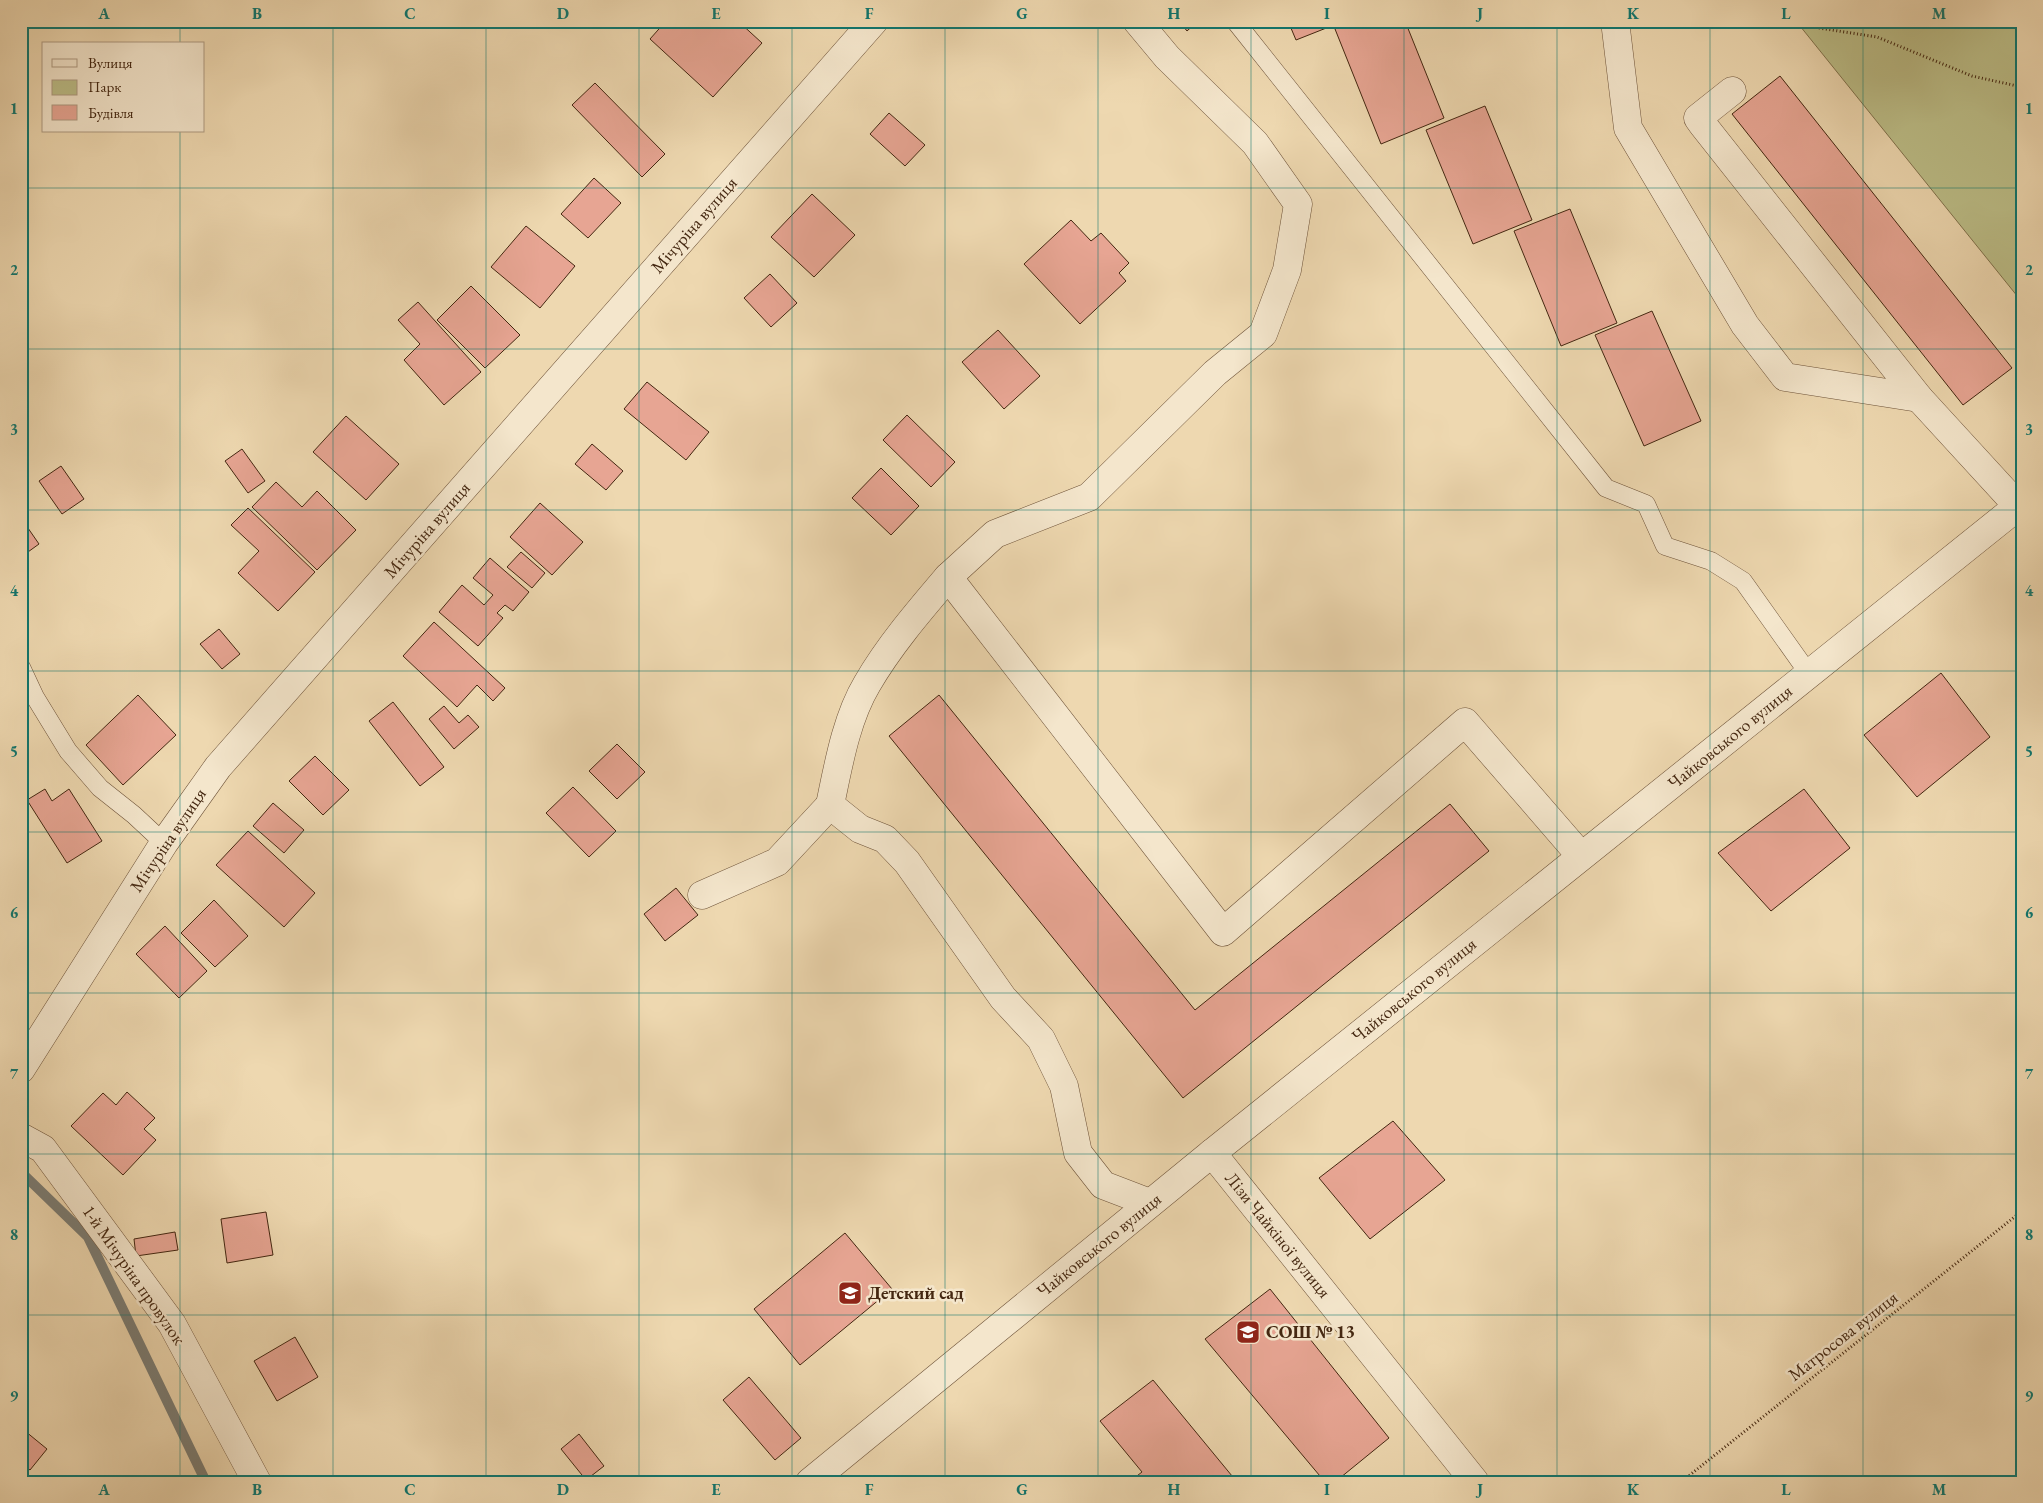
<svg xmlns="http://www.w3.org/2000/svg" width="2043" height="1503" viewBox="0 0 2043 1503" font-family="'EB Garamond',serif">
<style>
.green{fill:#bcbe88;stroke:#80724c}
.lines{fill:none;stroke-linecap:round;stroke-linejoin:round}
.stream{stroke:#7b7d75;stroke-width:10}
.building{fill:#e7a593;stroke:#442711}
.lane-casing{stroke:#6e5339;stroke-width:19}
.street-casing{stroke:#6e5339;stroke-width:29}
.path{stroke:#442711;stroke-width:3;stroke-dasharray:1 2.5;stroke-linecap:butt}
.lane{stroke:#f4e6cc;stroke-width:18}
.street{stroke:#f4e6cc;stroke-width:28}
.grid{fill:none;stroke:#0f766e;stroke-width:1;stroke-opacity:0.55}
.labels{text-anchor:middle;stroke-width:5;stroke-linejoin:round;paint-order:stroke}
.street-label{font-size:18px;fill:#442711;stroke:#f4e6cc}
.poi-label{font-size:18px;font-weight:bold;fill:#442711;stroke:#f4e6cc;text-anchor:start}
.neatline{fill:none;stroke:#0f766e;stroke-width:2}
.grid-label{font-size:16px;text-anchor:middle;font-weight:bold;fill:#0f766e}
</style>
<rect width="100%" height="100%" fill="#eed8b0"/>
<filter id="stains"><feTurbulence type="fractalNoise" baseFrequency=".004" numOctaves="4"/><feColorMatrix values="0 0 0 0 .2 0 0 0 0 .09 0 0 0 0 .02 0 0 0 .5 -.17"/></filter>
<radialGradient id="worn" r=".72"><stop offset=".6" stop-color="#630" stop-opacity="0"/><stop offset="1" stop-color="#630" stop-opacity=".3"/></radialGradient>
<!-- green -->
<polygon class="green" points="1796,21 2022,21 2022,302"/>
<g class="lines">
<!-- stream -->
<polyline class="stream" points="21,1172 88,1237 206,1482"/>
</g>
<!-- building -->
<g class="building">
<polygon points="666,21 738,21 762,43 713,97 650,39"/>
<polygon points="1179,21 1198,21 1187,31"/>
<polygon points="1288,21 1344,21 1296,40"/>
<polygon points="1354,21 1405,21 1444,118 1381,144 1335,29"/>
<polygon points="1780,76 2012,368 1963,405 1732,114"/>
<polygon points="595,83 665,154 642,177 572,105"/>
<polygon points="1485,106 1532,220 1473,244 1426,130"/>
<polygon points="889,113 925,145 905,166 870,134"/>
<polygon points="594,178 621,203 588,238 561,214"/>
<polygon points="812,194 855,235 814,277 771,237"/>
<polygon points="1570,209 1617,323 1561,346 1514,231"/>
<polygon points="1071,220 1091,241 1101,233 1129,263 1119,273 1126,281 1080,324 1024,264"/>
<polygon points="526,226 575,266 540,308 491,267"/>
<polygon points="770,274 797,303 771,327 744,298"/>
<polygon points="471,286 520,335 485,368 437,320"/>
<polygon points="418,302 481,372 444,405 404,360 420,344 398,320"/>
<polygon points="1652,311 1701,421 1644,446 1595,335"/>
<polygon points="998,330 1040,376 1004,409 962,362"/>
<polygon points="647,382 709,432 686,460 624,409"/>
<polygon points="907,415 955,462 931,487 883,440"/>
<polygon points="346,416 399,464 366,500 313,452"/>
<polygon points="592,444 623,471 606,490 575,464"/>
<polygon points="242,449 265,481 248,493 225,461"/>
<polygon points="61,466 84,499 62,514 39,481"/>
<polygon points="881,468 919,506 891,535 852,498"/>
<polygon points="276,482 302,507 317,491 356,530 317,570 252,507"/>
<polygon points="540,503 583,542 552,575 510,537"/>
<polygon points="248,508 315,572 278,611 238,573 259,551 231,525"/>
<polygon points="21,518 39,544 21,557"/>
<polygon points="521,552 545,573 532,588 507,567"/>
<polygon points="490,558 529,592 513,611 505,605 497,613 503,618 478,646 439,612 462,585 484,605 493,595 473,578"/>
<polygon points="434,622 505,688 493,701 477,685 457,707 403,656"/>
<polygon points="219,629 240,654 222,669 200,644"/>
<polygon points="1941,673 1990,737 1917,797 1864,735"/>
<polygon points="138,695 176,735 123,785 86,745"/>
<polygon points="939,695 1195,1010 1450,804 1489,851 1183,1098 889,736"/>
<polygon points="393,702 444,767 420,786 369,721"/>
<polygon points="444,706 459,723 468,715 479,727 454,749 429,719"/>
<polygon points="617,744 645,772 617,799 589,771"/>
<polygon points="315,756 349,790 323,815 289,781"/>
<polygon points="573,787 616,831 589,857 546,813"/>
<polygon points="45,789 52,801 69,789 102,841 67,863 27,800"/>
<polygon points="1804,789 1850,848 1771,911 1718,853"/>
<polygon points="273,803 304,830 284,853 253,826"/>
<polygon points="248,831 315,893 284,927 216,865"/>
<polygon points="676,888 698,915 665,941 644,914"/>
<polygon points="214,900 248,936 215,967 181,933"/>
<polygon points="165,926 207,971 179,998 136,954"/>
<polygon points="127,1092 155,1118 144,1129 156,1140 123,1175 71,1126 103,1093 116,1105"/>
<polygon points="1393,1121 1445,1180 1370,1239 1319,1178"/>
<polygon points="266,1212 273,1255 227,1263 221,1219"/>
<polygon points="175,1232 178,1250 136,1256 134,1239"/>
<polygon points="845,1233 892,1289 800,1365 754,1309"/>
<polygon points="1270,1289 1389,1438 1335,1482 1325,1482 1205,1339"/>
<polygon points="295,1337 318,1377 277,1401 254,1361"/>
<polygon points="749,1377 801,1438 775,1460 723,1400"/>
<polygon points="1153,1380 1237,1482 1129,1482 1142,1472 1100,1421"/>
<polygon points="25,1431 47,1449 30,1470 21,1463 21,1437"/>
<polygon points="579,1434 604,1466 586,1480 561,1449"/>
</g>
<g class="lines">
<!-- lane casing -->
<g class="lane-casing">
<g id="lane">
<polyline points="1235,21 1606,488 1646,504 1665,546 1711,561 1743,581 1809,674"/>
<polyline points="21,667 35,697 68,751 100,788 134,815 164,843"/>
</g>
</g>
<!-- street casing -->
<g class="street-casing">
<g id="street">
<polyline points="1137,21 1167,57 1255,143 1298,204 1287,270 1263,334 1215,373 1089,497 995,534 948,577 1223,932 1465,722 1581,856"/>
<polyline points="1615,21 1628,128 1745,325 1785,377 1919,398"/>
<polyline points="1732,91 1698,118 1703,125 1919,398 2018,506"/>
<path d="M948,577C919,611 889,646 867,684C846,719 838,767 830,805L860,829L885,839L907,862L1003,998L1041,1039L1064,1086L1078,1153L1103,1185L1150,1203"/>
<polyline points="702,895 777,862 830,805"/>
<polyline points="21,1069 164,843 218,767 874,21"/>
<polyline points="21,1137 43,1149 172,1324 257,1482"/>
<polyline points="1212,1153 1475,1482"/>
<polyline points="810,1482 1212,1153 2022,503"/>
</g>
</g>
<!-- path -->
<g class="path">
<polyline points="1774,21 1877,37 1972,76 2022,87"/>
<polyline points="1681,1482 2022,1211"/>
</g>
<!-- lane -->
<use href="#lane" class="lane"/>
<!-- street -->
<use href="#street" class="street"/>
</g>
<!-- grid -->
<path class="grid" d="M180,21V44M333,21V1482M486,21V1482M639,21V1482M792,21V1482M945,21V1482M1098,21V1482M1251,21V1482M1404,21V1482M1557,21V1482M1710,21V1482M1863,21V1482M180,131V1482M21,188H2022M21,349H2022M21,510H2022M21,671H2022M21,832H2022M21,993H2022M21,1154H2022M21,1315H2022"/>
<!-- icons -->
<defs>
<g id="school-square" transform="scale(1.25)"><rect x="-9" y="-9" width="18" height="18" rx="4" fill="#8f2418" stroke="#f4e6cc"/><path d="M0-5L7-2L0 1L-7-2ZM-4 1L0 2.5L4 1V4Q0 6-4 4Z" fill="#fff"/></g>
</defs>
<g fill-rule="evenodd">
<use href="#school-square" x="850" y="1293"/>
<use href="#school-square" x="1248" y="1332"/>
</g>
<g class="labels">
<!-- street labels -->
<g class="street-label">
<text transform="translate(694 225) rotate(-49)" y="6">Мічуріна вулиця</text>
<text transform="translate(427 530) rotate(-49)" y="6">Мічуріна вулиця</text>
<text transform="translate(1730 737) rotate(-39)" y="6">Чайковського вулиця</text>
<text transform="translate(168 840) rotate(-56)" y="6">Мічуріна вулиця</text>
<text transform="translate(1414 990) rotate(-39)" y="6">Чайковського вулиця</text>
<text transform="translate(1278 1235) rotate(51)" y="6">Лізи Чайкіної вулиця</text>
<text transform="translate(1099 1245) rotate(-39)" y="6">Чайковського вулиця</text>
<text transform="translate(134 1275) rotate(55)" y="6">1-й Мічуріна провулок</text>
<text transform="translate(1843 1336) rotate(-38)" y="6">Матросова вулиця</text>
</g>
<!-- poi labels -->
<g class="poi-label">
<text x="868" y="1299">Детский сад</text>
<text x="1266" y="1338">СОШ № 13</text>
</g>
</g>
<!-- margin -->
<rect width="2043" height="1503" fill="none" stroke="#eed8b0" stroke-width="55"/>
<!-- legend -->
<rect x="42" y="42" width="162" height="90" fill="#f4e6cc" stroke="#ae9a81"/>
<rect x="52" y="59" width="25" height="8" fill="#f4e6cc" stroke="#ae9a81"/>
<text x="88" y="68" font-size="15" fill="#442711">Вулиця</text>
<rect x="52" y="80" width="25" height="15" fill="#bcbe88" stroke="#ae9a81"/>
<text x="88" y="92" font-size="15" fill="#442711">Парк</text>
<rect x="52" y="105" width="25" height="15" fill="#e7a593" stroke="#ae9a81"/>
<text x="88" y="118" font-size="15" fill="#442711">Будівля</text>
<rect x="28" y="28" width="1988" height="1448" class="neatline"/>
<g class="grid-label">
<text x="104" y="19">A</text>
<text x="257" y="19">B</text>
<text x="410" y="19">C</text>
<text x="563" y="19">D</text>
<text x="716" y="19">E</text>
<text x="869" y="19">F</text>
<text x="1022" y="19">G</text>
<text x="1174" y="19">H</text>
<text x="1327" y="19">I</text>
<text x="1480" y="19">J</text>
<text x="1633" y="19">K</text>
<text x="1786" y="19">L</text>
<text x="1939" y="19">M</text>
<text x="14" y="114">1</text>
<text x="2029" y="114">1</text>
<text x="14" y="275">2</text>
<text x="2029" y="275">2</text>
<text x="14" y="435">3</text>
<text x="2029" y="435">3</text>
<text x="14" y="596">4</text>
<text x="2029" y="596">4</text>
<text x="14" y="757">5</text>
<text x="2029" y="757">5</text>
<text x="14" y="918">6</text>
<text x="2029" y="918">6</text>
<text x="14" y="1079">7</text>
<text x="2029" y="1079">7</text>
<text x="14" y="1240">8</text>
<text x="2029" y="1240">8</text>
<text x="14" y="1401">9</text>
<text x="2029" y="1401">9</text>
<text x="104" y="1495">A</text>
<text x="257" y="1495">B</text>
<text x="410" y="1495">C</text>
<text x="563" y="1495">D</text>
<text x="716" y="1495">E</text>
<text x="869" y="1495">F</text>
<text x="1022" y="1495">G</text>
<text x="1174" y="1495">H</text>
<text x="1327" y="1495">I</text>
<text x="1480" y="1495">J</text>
<text x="1633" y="1495">K</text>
<text x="1786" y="1495">L</text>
<text x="1939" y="1495">M</text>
</g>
<rect width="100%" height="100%" filter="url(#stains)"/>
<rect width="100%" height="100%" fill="url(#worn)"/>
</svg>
